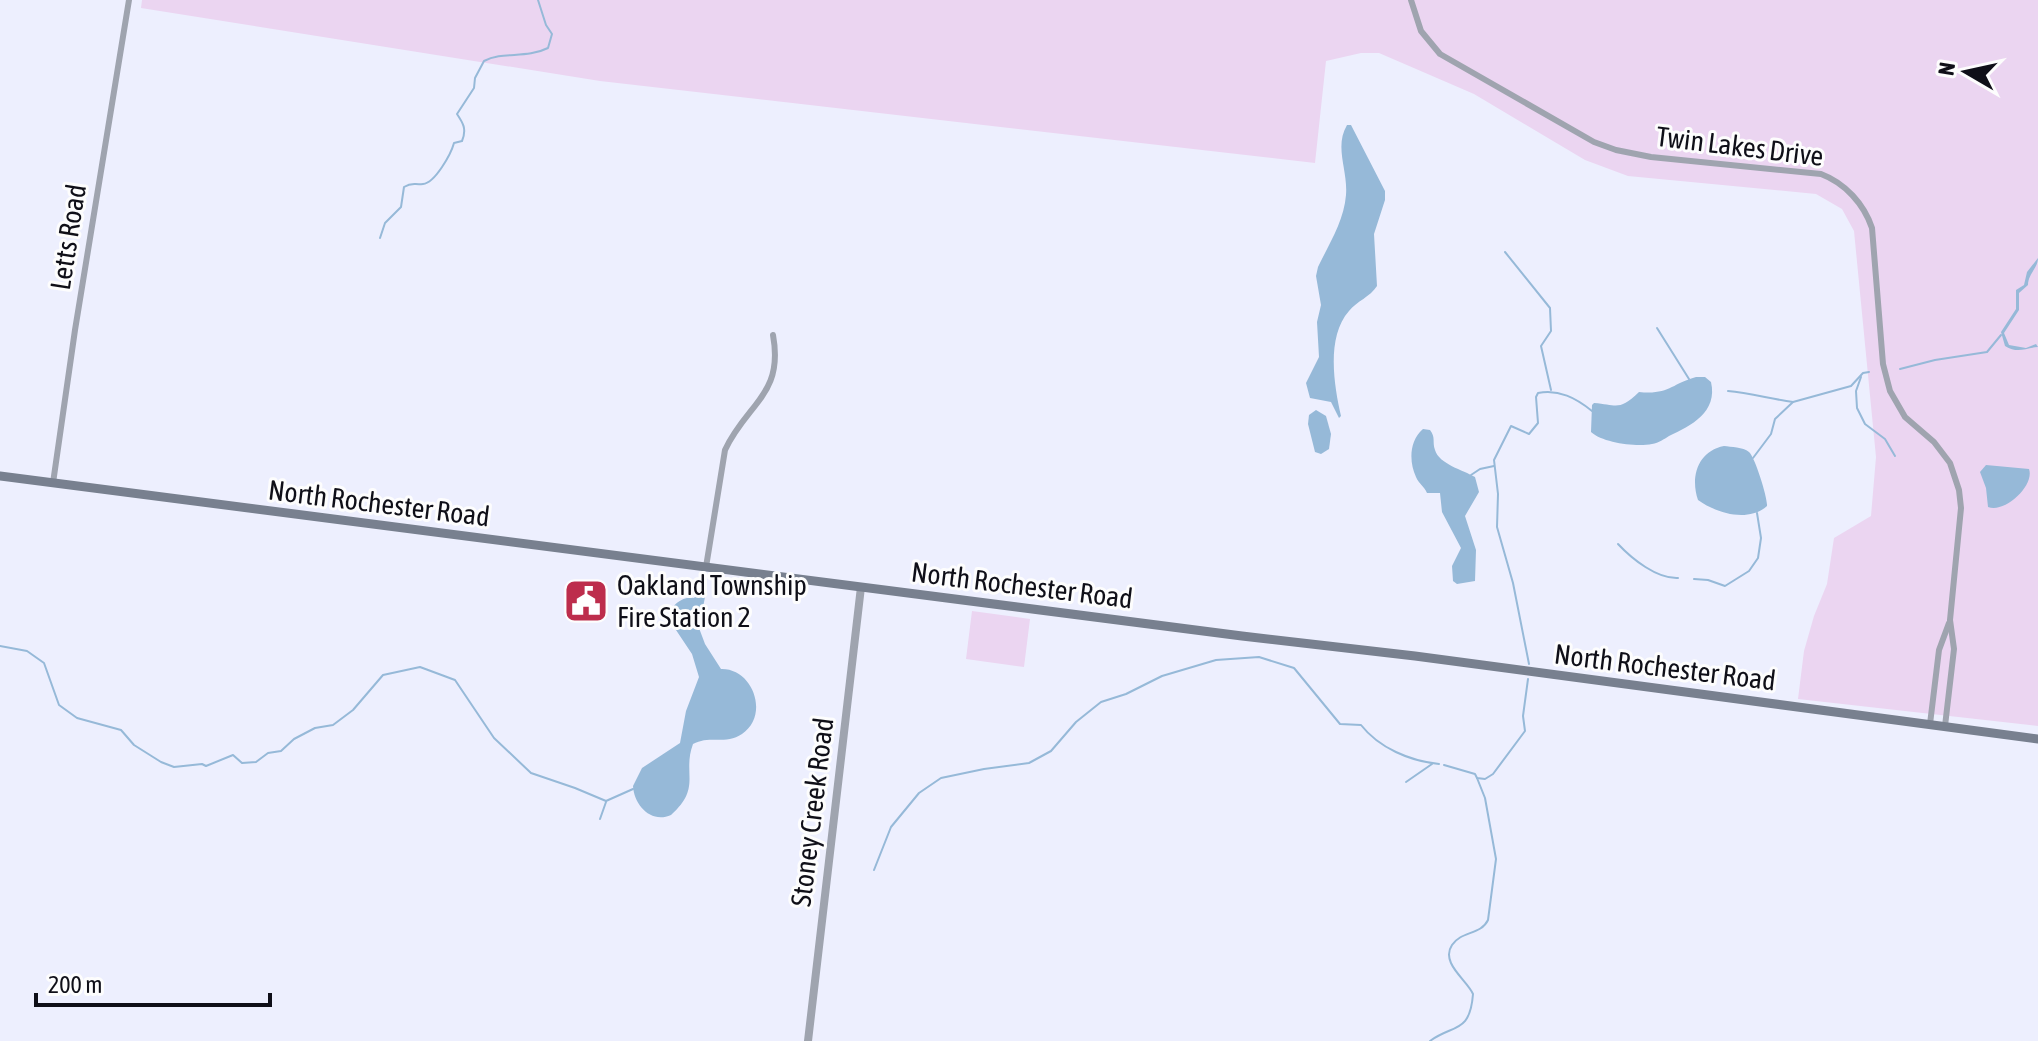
<svg xmlns="http://www.w3.org/2000/svg" width="2038" height="1041" viewBox="0 0 2038 1041" font-family="'Asap Condensed',sans-serif">
<style>
.green{fill:#ebd5f1}
.water{fill:#96b9d8}
.lines{fill:none;stroke-linecap:round;stroke-linejoin:round}
.stream{stroke:#96b9d8;stroke-width:2}
.minor{stroke:#9fa4af;stroke-width:6}
.tertiary{stroke:#9fa4af;stroke-width:8}
.secondary{stroke:#78808f;stroke-width:9}
.labels{text-anchor:middle;stroke-width:6;stroke-linejoin:round;paint-order:stroke}
.street-label{font-size:28px;fill:#0f0f18;stroke:#fdfdfd}
.poi-label{font-size:28px;fill:#0f0f18;stroke:#fdfdfd;text-anchor:start}
</style>
<rect width="100%" height="100%" fill="#edeffe"/>
<!-- green -->
<g class="green">
<polygon points="142,0 2038,0 2038,726 1798,699 1804,651 1814,616 1827,584 1834,538 1871,516 1876,457 1854,231 1842,209 1816,194 1628,176 1585,160 1474,94 1379,53 1361,53 1326,61 1315,163 600,81 141,8"/>
<polygon points="972,611 1030,619 1024,667 966,659"/>
</g>
<!-- water -->
<g class="water">
<path d="M1347,125H1351L1385,191V200L1374,234L1377,286C1370,297 1357,301 1349,311C1326,337 1334,385 1341,416L1339,418L1331,402L1310,398L1306,383L1319,357L1317,322L1321,305L1316,276L1318,267C1329,244 1344,221 1346,195C1348,170 1334,147 1347,125Z"/>
<path d="M2038,258C2038,268 2028,274 2028,285L2019,293V310L2004,333L2009,345L2026,348L2036,344L2038,347C2025,348 2018,354 2005,346L2001,332L2016,309V290L2024,285L2027,272Z"/>
<path d="M1696,377H1705L1711,382C1718,412 1691,426 1669,436C1664,439 1659,443 1652,444C1636,447 1603,443 1591,432L1592,405L1594,403C1618,405 1619,411 1639,392C1669,395 1671,384 1696,377Z"/>
<polygon points="1316,410 1326,416 1331,434 1329,449 1321,454 1315,452 1308,424 1309,415"/>
<path d="M1423,429L1430,430C1436,438 1432,441 1435,450C1439,464 1463,470 1475,477L1479,492L1465,516L1476,550L1475,581L1457,584L1453,581L1452,566L1461,548L1442,512L1440,493H1427C1424,486 1419,484 1416,477C1409,462 1409,441 1423,429Z"/>
<path d="M1724,446C1731,447 1743,447 1749,452C1755,457 1768,499 1767,506C1748,523 1716,513 1698,500C1690,477 1698,451 1724,446Z"/>
<path d="M1986,465L2029,469C2035,486 2004,514 1988,507L1986,488L1980,472Z"/>
<path d="M700,592L705,597L699,628L705,644L721,669C753,668 770,715 742,734C726,745 709,735 693,744C682,774 702,787 671,815C651,824 634,805 633,786L642,768L680,743L686,711L699,677L692,654L674,627L669,615C672,604 683,596 694,598Z"/>
</g>
<g class="lines">
<!-- stream -->
<g class="stream">
<path d="M380,238L385,223L401,207L404,187C412,182 414,185 423,184C435,183 451,154 454,143L462,141C467,129 463,123 457,114L474,88L475,78L484,61C503,51 526,59 548,48L552,34L546,25L538,0"/>
<polyline points="1505,252 1550,308 1551,331 1541,346 1551,390"/>
<polyline points="1657,328 1689,379"/>
<polyline points="1900,369 1935,360 1987,352 2001,335"/>
<polyline points="1861,377 1856,391 1857,408 1865,424 1885,439 1895,456"/>
<path d="M1728,391C1750,393 1771,399 1793,402"/>
<polyline points="1753,458 1771,434 1775,419 1793,402 1851,386 1863,373 1869,372"/>
<polyline points="1471,475 1480,469 1494,466"/>
<path d="M1618,544C1632,559 1657,579 1678,578"/>
<polyline points="1694,579 1708,580 1725,586 1749,571 1758,558 1761,538 1757,513"/>
<polyline points="0,646 27,651 44,663 59,705 77,718 121,730 134,745 161,762 174,767 202,764 206,766 233,755 242,763 256,762 268,753 281,751 294,739 315,728 333,725 353,710 383,675 420,667 455,680 494,738 531,773 575,788 606,801 633,789"/>
<path d="M1529,664L1513,583L1497,527L1498,494L1494,460L1511,426L1529,434L1538,423L1536,397L1538,393C1559,389 1576,398 1592,411"/>
<polyline points="1444,765 1475,774 1477,778 1485,779 1493,774 1525,731 1523,716 1528,679"/>
<polyline points="1406,782 1432,764"/>
<polyline points="600,819 606,802"/>
<path d="M874,870L891,827L919,793L941,778L984,769L1029,763L1051,751L1076,722L1101,702L1126,694L1162,676L1216,660L1259,657L1294,668L1340,724L1361,725C1379,748 1410,761 1439,764"/>
<path d="M1430,1041C1453,1024 1470,1034 1473,994C1467,980 1440,963 1452,945C1461,931 1481,935 1488,920L1496,859L1485,798L1477,778"/>
</g>
<!-- minor -->
<g class="minor">
<path d="M1411,0L1421,31L1440,54L1594,142L1616,150L1651,157L1821,174C1845,183 1864,204 1872,228L1883,364L1890,391L1905,417L1934,442L1950,463L1959,490L1961,508L1950,620L1954,649L1945,726"/>
<polyline points="53,483 75,330 129,0"/>
<path d="M706,567L725,450C747,403 784,395 773,335"/>
<polyline points="1930,724 1939,650 1949,623"/>
</g>
<!-- tertiary -->
<polyline class="tertiary" points="808,1041 861,587"/>
<!-- secondary -->
<polyline class="secondary" points="0,476 1242,636 1415,656 2038,739"/>
</g>
<!-- icons -->
<defs>
<g id="civic-square" transform="scale(2.3)"><rect x="-9" y="-9" width="18" height="18" rx="4" fill="#bd2d4c" stroke="#fdfdfd"/><path d="M-.6-6.5H3V-4.5H.6V-3L4-1V1h2V6H-6V1h2V-1L-.6-3ZM-1.2 2.5V6h2.4V2.5Z" fill="#fff"/></g>
</defs>
<g fill-rule="evenodd">
<use href="#civic-square" x="586" y="601"/>
</g>
<g class="labels">
<!-- street labels -->
<g class="street-label">
<text transform="translate(1740 146) rotate(7)" y="10">Twin Lakes Drive</text>
<text transform="translate(68 237) rotate(-81)" y="10">Letts Road</text>
<text transform="translate(379 503) rotate(7)" y="10">North Rochester Road</text>
<text transform="translate(1022 585) rotate(7)" y="10">North Rochester Road</text>
<text transform="translate(1665 667) rotate(7)" y="10">North Rochester Road</text>
<text transform="translate(812 812) rotate(-83)" y="10">Stoney Creek Road</text>
</g>
<!-- poi labels -->
<g class="poi-label">
<text x="617" y="595">Oakland Township<tspan x="617" dy="32">Fire Station 2</tspan></text>
</g>
</g>
<!-- north arrow -->
<g transform="translate(1966 72) rotate(279)" stroke="#fdfdfd" stroke-width="6" paint-order="stroke">
<path d="M0-6L14 30L0 20L-14 30Z" fill="#0f0f18"/>
<text y="-12" font-size="22" font-weight="bold" text-anchor="middle" fill="#0f0f18">N</text>
</g>
<!-- scale -->
<path d="M36 993v12h234v-12" fill="none" stroke="#0f0f18" stroke-width="4"/>
<text x="48" y="993" font-size="24" fill="#0f0f18" stroke="#fdfdfd" stroke-width="6" paint-order="stroke">200 m</text>
</svg>
